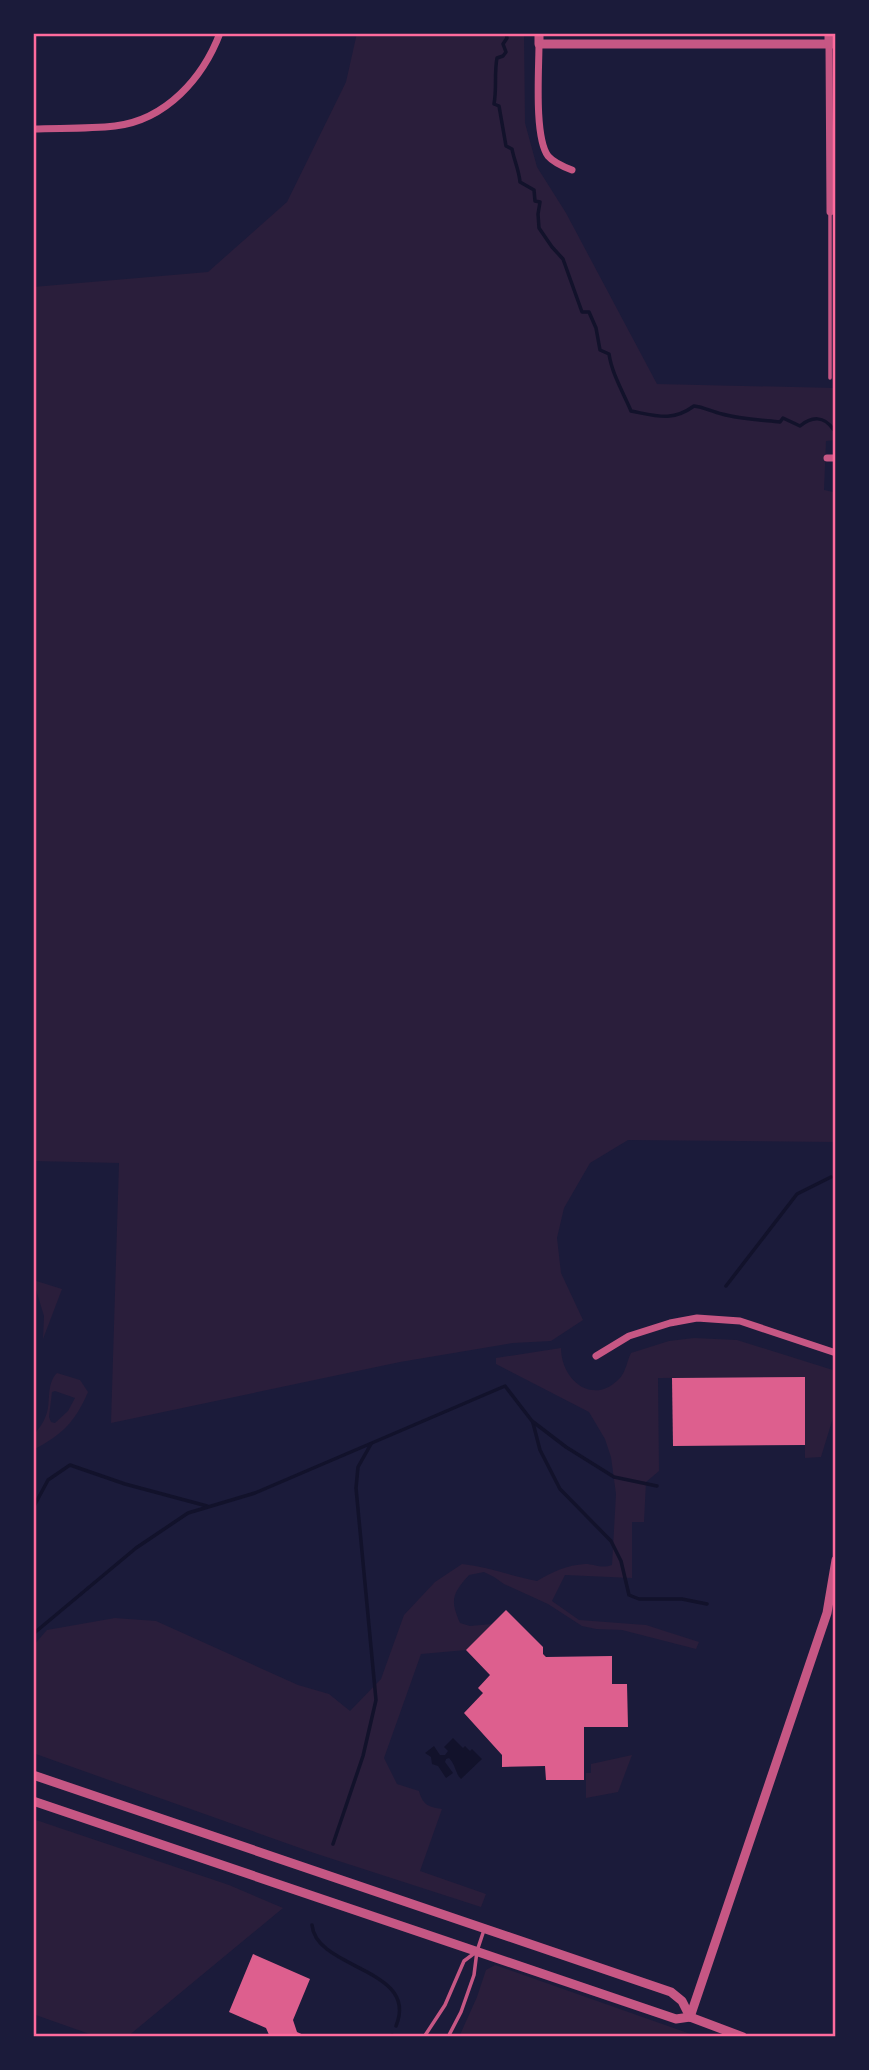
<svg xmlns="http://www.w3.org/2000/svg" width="869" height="2070" viewBox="0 0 869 2070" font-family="Raleway,sans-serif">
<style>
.green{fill:#2a1e3b;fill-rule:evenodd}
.water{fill:#12122b}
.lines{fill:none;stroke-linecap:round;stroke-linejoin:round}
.stream{stroke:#12122b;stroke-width:3.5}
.building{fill:#dd5f8e}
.service{stroke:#c65784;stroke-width:3.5}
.minor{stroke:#c65784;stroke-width:7}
.tertiary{stroke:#c65784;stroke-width:9}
.neatline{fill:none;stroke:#ff6b9d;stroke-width:2.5}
</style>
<rect width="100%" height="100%" fill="#1b1b3a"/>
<!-- green -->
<g class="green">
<polygon points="357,33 524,33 525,123 537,167 566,213 657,384 836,388 836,440 826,441 824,490 833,492 836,1142 628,1140 590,1163 564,1208 557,1238 561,1273 583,1320 551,1341 513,1343 400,1362 111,1423 119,1163 33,1161 33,287 208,272 287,202 346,82"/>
<polygon points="33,1280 62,1289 43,1339 44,1316"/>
<path d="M694,1338L737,1340L836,1371V1408L821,1457L805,1458L804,1377L658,1378L659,1471L646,1482L644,1522H632V1578L565,1575L552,1601L579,1620L646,1625L699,1642L696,1649L622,1630L596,1629L582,1626L548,1604L504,1584L494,1577L484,1572L469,1575C452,1594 450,1600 460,1623L470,1626L492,1624L466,1650L421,1654L384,1758L397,1784L419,1791C423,1805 428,1807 442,1809L420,1871L486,1894L481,1907L314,1853L33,1753V1646L47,1630L115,1618L156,1621L298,1685L329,1694L350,1711L381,1679L404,1615L435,1582L462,1564C488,1567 512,1576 537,1581C552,1572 567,1565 585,1564C595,1564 601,1569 612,1565L616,1494L611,1457L605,1439L589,1412L496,1364V1358L561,1348C561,1380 593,1407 620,1378C626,1371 627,1361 631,1353L669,1341Z"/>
<path d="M57,1373L80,1380L88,1392C75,1422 63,1434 33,1450C33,1428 38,1434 45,1418C52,1404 45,1385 57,1373ZM55,1391L75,1398L68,1411L55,1423L51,1422L49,1417L52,1392Z"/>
<polygon points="632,1755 618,1792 586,1798 586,1773 591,1773 591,1764"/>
<polygon points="33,1819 229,1885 283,1908 127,2037 98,2037 33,2014"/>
<polygon points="495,1965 699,2037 459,2037 477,1997 486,1970"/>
</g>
<!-- water -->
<path class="water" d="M453,1738L463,1748L465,1746L470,1751L472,1749L482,1759L461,1779C455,1773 456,1765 449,1758L446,1759L445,1762L453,1773L446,1778L438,1766L432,1764L431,1757L425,1753L434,1746L440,1755H445L448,1751L444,1747Z"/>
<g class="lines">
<!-- stream -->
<g class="stream">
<path d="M506,33L507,38L503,44L506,52L503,56L497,58C494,73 497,88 494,104L499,106L506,146L512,149C514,160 519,170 520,182L534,190L535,201L540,202L538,214L539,228L552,247L563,259L582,312H589L596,328L600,350L609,354C612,374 623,392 631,411C657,416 672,422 694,406C704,407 712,412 722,414C740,419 761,420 780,422L783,418L800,426C812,416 824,416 833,429L836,427"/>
<polyline points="726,1286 797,1194 831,1177"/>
<polyline points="533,1423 540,1450 560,1489 611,1541 621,1561 629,1595 639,1599 682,1599 707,1604"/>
<polyline points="33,1508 48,1480 70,1465 125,1484 207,1506"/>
<polyline points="33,1634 136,1548 188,1513 255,1493 505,1386 532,1421 566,1447 614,1477 657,1486"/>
<polyline points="333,1844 363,1756 376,1700 356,1488 358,1467 371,1444"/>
<path d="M312,1925C316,1970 420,1968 396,2026"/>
<polyline points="390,2037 392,2035"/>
</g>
</g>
<!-- building -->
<g class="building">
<polygon points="805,1377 805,1445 673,1446 672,1378"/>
<polygon points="506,1610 543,1647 543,1654 546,1657 612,1656 612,1684 627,1684 628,1727 584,1727 584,1780 546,1780 545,1766 502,1767 502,1755 464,1713 483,1693 478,1688 490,1675 466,1650"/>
<polygon points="253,1954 310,1979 293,2020 297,2032 308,2037 270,2037 266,2028 229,2012"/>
</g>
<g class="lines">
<!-- service -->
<g class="service">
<polyline points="830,212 830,378"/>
<polyline points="424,2037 445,2005 464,1961 476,1952"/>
<polyline points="448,2037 461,2012 474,1975 477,1951 484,1930"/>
</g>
<!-- minor -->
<g class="minor">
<path d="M539,44C539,69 534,137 548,156C554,163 564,167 572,170"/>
<polyline points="829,44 830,212"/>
<path d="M33,129C60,128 88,129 115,126C166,120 203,78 220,33"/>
<polyline points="827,458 836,458"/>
<polyline points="596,1356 629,1336 670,1323 697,1318 740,1321 836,1353"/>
</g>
<!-- tertiary -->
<g class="tertiary">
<polyline points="539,33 539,44 836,44"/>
<polyline points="829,33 829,44"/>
<polyline points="33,1775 671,1992 682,2001 690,2017"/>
<polyline points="33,1801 676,2019 690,2017 743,2037"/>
<polyline points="690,2017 827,1613 836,1560"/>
</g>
</g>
<!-- border -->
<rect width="869" height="2070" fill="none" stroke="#1b1b3a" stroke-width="70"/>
<rect x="35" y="35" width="799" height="2000" class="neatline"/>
</svg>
